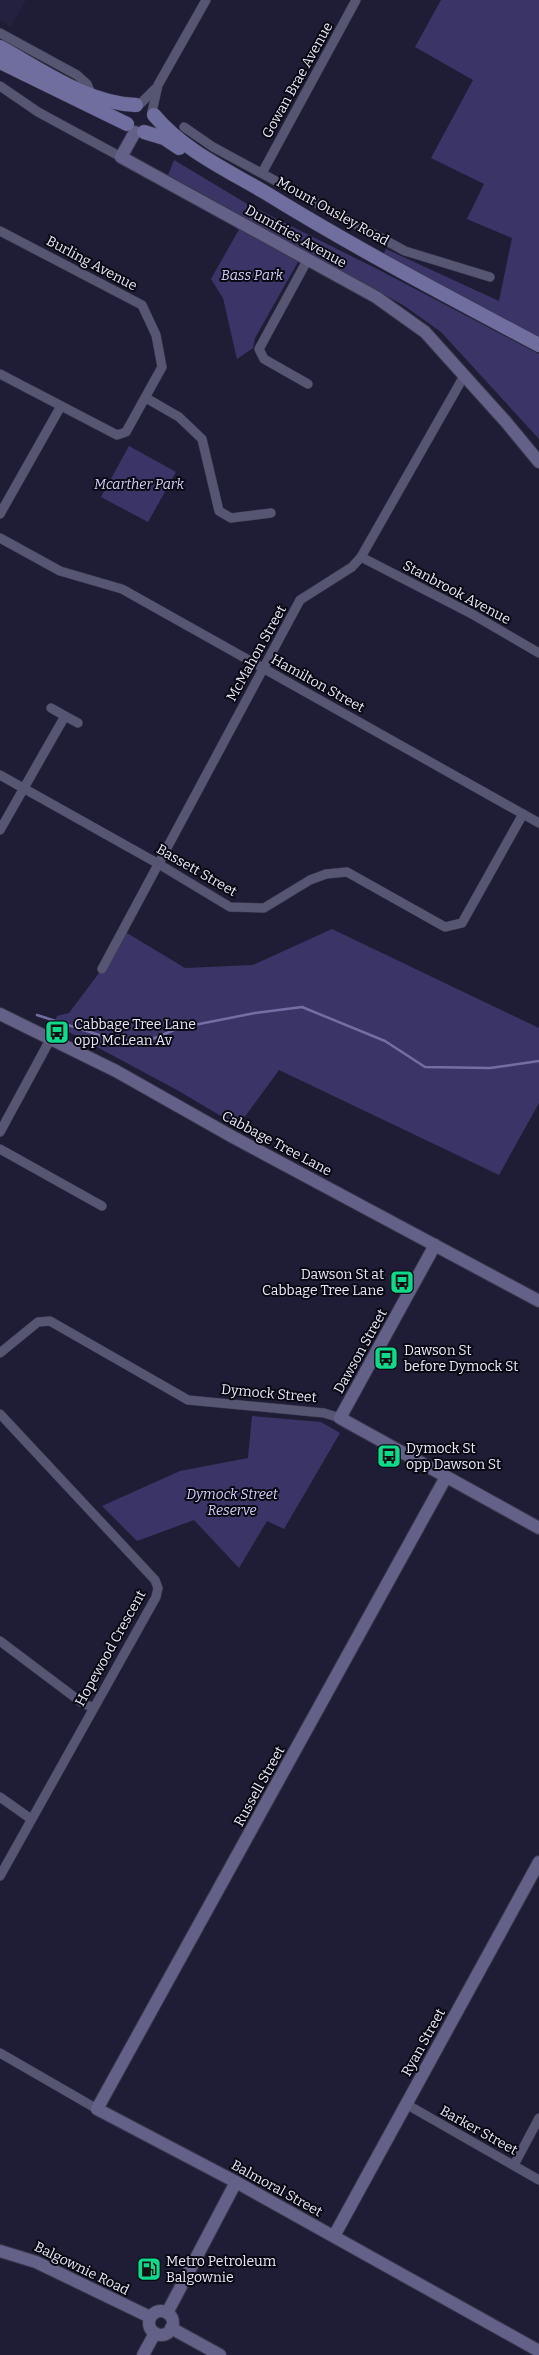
<svg xmlns="http://www.w3.org/2000/svg" width="539" height="2355" viewBox="0 0 539 2355" font-family="Bitter,serif">
<style>
.built{fill:#242140}
.green{fill:#3b3567}
.lines{fill:none;stroke-linecap:round;stroke-linejoin:round}
.stream{stroke:#756ea4;stroke-width:2.5}
.street-casing{stroke:#3a374c;stroke-width:10}
.secondary-casing{stroke:#3a374c;stroke-width:14}
.primary-casing{stroke:#3a374c;stroke-width:15}
.street{stroke:#565572;stroke-width:9}
.secondary{stroke:#636188;stroke-width:12}
.primary{stroke:#706e9e;stroke-width:14}
.labels{text-anchor:middle;stroke-width:4;stroke-linejoin:round;paint-order:stroke}
.street-label{font-size:14px;fill:#e6e6f7;stroke:#0a0913}
.park-label{font-size:14px;font-style:italic;fill:#d0cff8;stroke:#0a0913}
.poi-label{font-size:14px;fill:#e6e6f7;stroke:#0a0913;text-anchor:start}
</style>
<rect width="100%" height="100%" fill="#1f1d35"/>
<!-- built -->
<polygon class="built" points="0,0 26,0 11,27 0,20"/>
<!-- green -->
<g class="green">
<polygon points="441,0 539,0 539,339 383,255 386,249 499,301 512,238 467,219 484,184 431,158 473,80 415,47"/>
<polygon points="174,160 249,205 381,271 539,354 539,439 441,332 403,305 168,175"/>
<polygon points="241,226 299,260 255,338 253,348 237,359 223,298 211,279"/>
<polygon points="129,446 176,472 148,522 101,497"/>
<polygon points="332,929 539,1028 539,1103 499,1175 279,1070 238,1126 177,1090 54,1024 57,1016 69,1013 102,969 122,930 185,968 253,965"/>
<polygon points="252,1416 321,1422 340,1433 284,1529 267,1521 239,1568 194,1520 137,1541 102,1506 180,1471 248,1458"/>
</g>
<g class="lines">
<!-- stream -->
<polyline class="stream" points="37,1015 102,1036 143,1043 179,1028 255,1013 302,1007 385,1041 425,1067 490,1068 539,1061"/>
<!-- street casing -->
<g class="street-casing">
<g id="street">
<polyline points="0,33 77,75 87,84 92,96"/>
<polyline points="0,86 38,112 121,157"/>
<polyline points="139,105 155,89"/>
<polyline points="152,112 158,85 206,0"/>
<polyline points="184,127 213,147 405,251 490,277"/>
<polyline points="262,173 356,0"/>
<polyline points="0,231 142,305 156,335 162,367 126,432 117,435 0,374"/>
<polyline points="308,259 259,349 264,359 308,384"/>
<polyline points="146,398 179,417 202,439 219,511 231,518 271,513"/>
<polyline points="0,514 61,406"/>
<polyline points="0,538 60,571 122,589 539,823"/>
<polyline points="361,557 472,614 539,653"/>
<polyline points="65,716 78,723"/>
<polyline points="0,775 157,863 230,907 264,908 310,880 326,874 347,872 445,927 462,923 523,814"/>
<polyline points="0,830 65,716 51,708"/>
<polyline points="102,969 300,600 352,567 361,557 464,376"/>
<polyline points="0,1132 51,1038"/>
<polyline points="0,1149 102,1206"/>
<polyline points="0,1353 38,1322 50,1321 188,1400 324,1413 340,1418"/>
<polyline points="0,1414 155,1580 158,1588 156,1597 0,1876"/>
<polyline points="0,1641 81,1702 93,1708"/>
<polyline points="0,1797 31,1819"/>
<polyline points="0,2053 97,2109"/>
<polyline points="406,2104 539,2180"/>
<polyline points="514,2165 539,2118"/>
</g>
</g>
<!-- secondary casing -->
<g class="secondary-casing">
<g id="secondary">
<polyline points="135,132 121,157 376,297 425,332 506,422 539,462"/>
<polyline points="0,1014 116,1071 231,1136 539,1301"/>
<polyline points="435,1245 340,1418 539,1528"/>
<polyline points="446,1477 97,2109 236,2182 539,2351"/>
<polyline points="334,2236 539,1862"/>
<polyline points="0,2251 36,2262 150,2317"/>
<circle cx="161" cy="2323" r="12"/>
<polyline points="167,2313 236,2182"/>
<polyline points="171,2328 220,2355"/>
<polyline points="143,2355 155,2333"/>
</g>
</g>
<!-- primary casing -->
<g class="primary-casing">
<g id="primary">
<path d="M0,47C42,70 87,103 136,105"/>
<polyline points="0,62 127,124"/>
<path d="M154,115C183,150 227,170 266,193C355,248 447,296 539,345"/>
<polyline points="144,132 164,138 179,148"/>
</g>
</g>
<!-- street -->
<use href="#street" class="street"/>
<!-- secondary -->
<use href="#secondary" class="secondary"/>
<!-- primary -->
<use href="#primary" class="primary"/>
</g>
<!-- icons -->
<defs>
<g id="bus-square" transform="scale(1.25)"><rect x="-9" y="-9" width="18" height="18" rx="4" fill="#0fd98a" stroke="#0a0913"/><path d="M-5-6H5V4H4V6H2V4H-2V6H-4V4H-5ZM-3.5-4V0h7V-4ZM-3.5 1.2v1.5H-2V1.2ZM2 1.2v1.5H3.5V1.2Z" fill="#111"/></g>
<g id="fuel-square" transform="scale(1.25)"><rect x="-9" y="-9" width="18" height="18" rx="4" fill="#0fd98a" stroke="#0a0913"/><path d="M-5.5-6h7V0h2V4h1.3V-2.5L3-4.5l.8-.8L6-3V5H2.5V1h-1V6h-7ZM-4.2-4.7v3.2H.2V-4.7Z" fill="#111"/></g>
</defs>
<g fill-rule="evenodd">
<use href="#bus-square" x="57" y="1032"/>
<use href="#bus-square" x="402" y="1282"/>
<use href="#bus-square" x="386" y="1358"/>
<use href="#bus-square" x="389" y="1456"/>
<use href="#fuel-square" x="149" y="2269"/>
</g>
<g class="labels">
<!-- street labels -->
<g class="street-label">
<text transform="translate(297 80) rotate(-61)" y="5">Gowan Brae Avenue</text>
<text transform="translate(333 211) rotate(29)" y="5">Mount Ousley Road</text>
<text transform="translate(296 236) rotate(29)" y="5">Dumfries Avenue</text>
<text transform="translate(92 263) rotate(28)" y="5">Burling Avenue</text>
<text transform="translate(457 592) rotate(28)" y="5">Stanbrook Avenue</text>
<text transform="translate(256 653) rotate(-61)" y="5">McMahon Street</text>
<text transform="translate(318 683) rotate(29)" y="5">Hamilton Street</text>
<text transform="translate(197 870) rotate(30)" y="5">Bassett Street</text>
<text transform="translate(277 1143) rotate(28)" y="5">Cabbage Tree Lane</text>
<text transform="translate(360 1351) rotate(-61)" y="5">Dawson Street</text>
<text transform="translate(269 1393) rotate(5)" y="5">Dymock Street</text>
<text transform="translate(110 1648) rotate(-61)" y="5">Hopewood Crescent</text>
<text transform="translate(259 1786) rotate(-61)" y="5">Russell Street</text>
<text transform="translate(423 2042) rotate(-61)" y="5">Ryan Street</text>
<text transform="translate(479 2130) rotate(29)" y="5">Barker Street</text>
<text transform="translate(277 2188) rotate(29)" y="5">Balmoral Street</text>
<text transform="translate(82 2268) rotate(26)" y="5">Balgownie Road</text>
</g>
<!-- park labels -->
<g class="park-label">
<text x="252" y="280">Bass Park</text>
<text x="139" y="489">Mcarther Park</text>
<text x="232" y="1499">Dymock Street<tspan x="232" dy="16">Reserve</tspan></text>
</g>
<!-- poi labels -->
<g class="poi-label">
<text x="74" y="1029">Cabbage Tree Lane<tspan x="74" dy="16">opp McLean Av</tspan></text>
<text x="384" y="1279" text-anchor="end">Dawson St at<tspan x="384" dy="16">Cabbage Tree Lane</tspan></text>
<text x="404" y="1355">Dawson St<tspan x="404" dy="16">before Dymock St</tspan></text>
<text x="406" y="1453">Dymock St<tspan x="406" dy="16">opp Dawson St</tspan></text>
<text x="166" y="2266">Metro Petroleum<tspan x="166" dy="16">Balgownie</tspan></text>
</g>
</g>
</svg>
